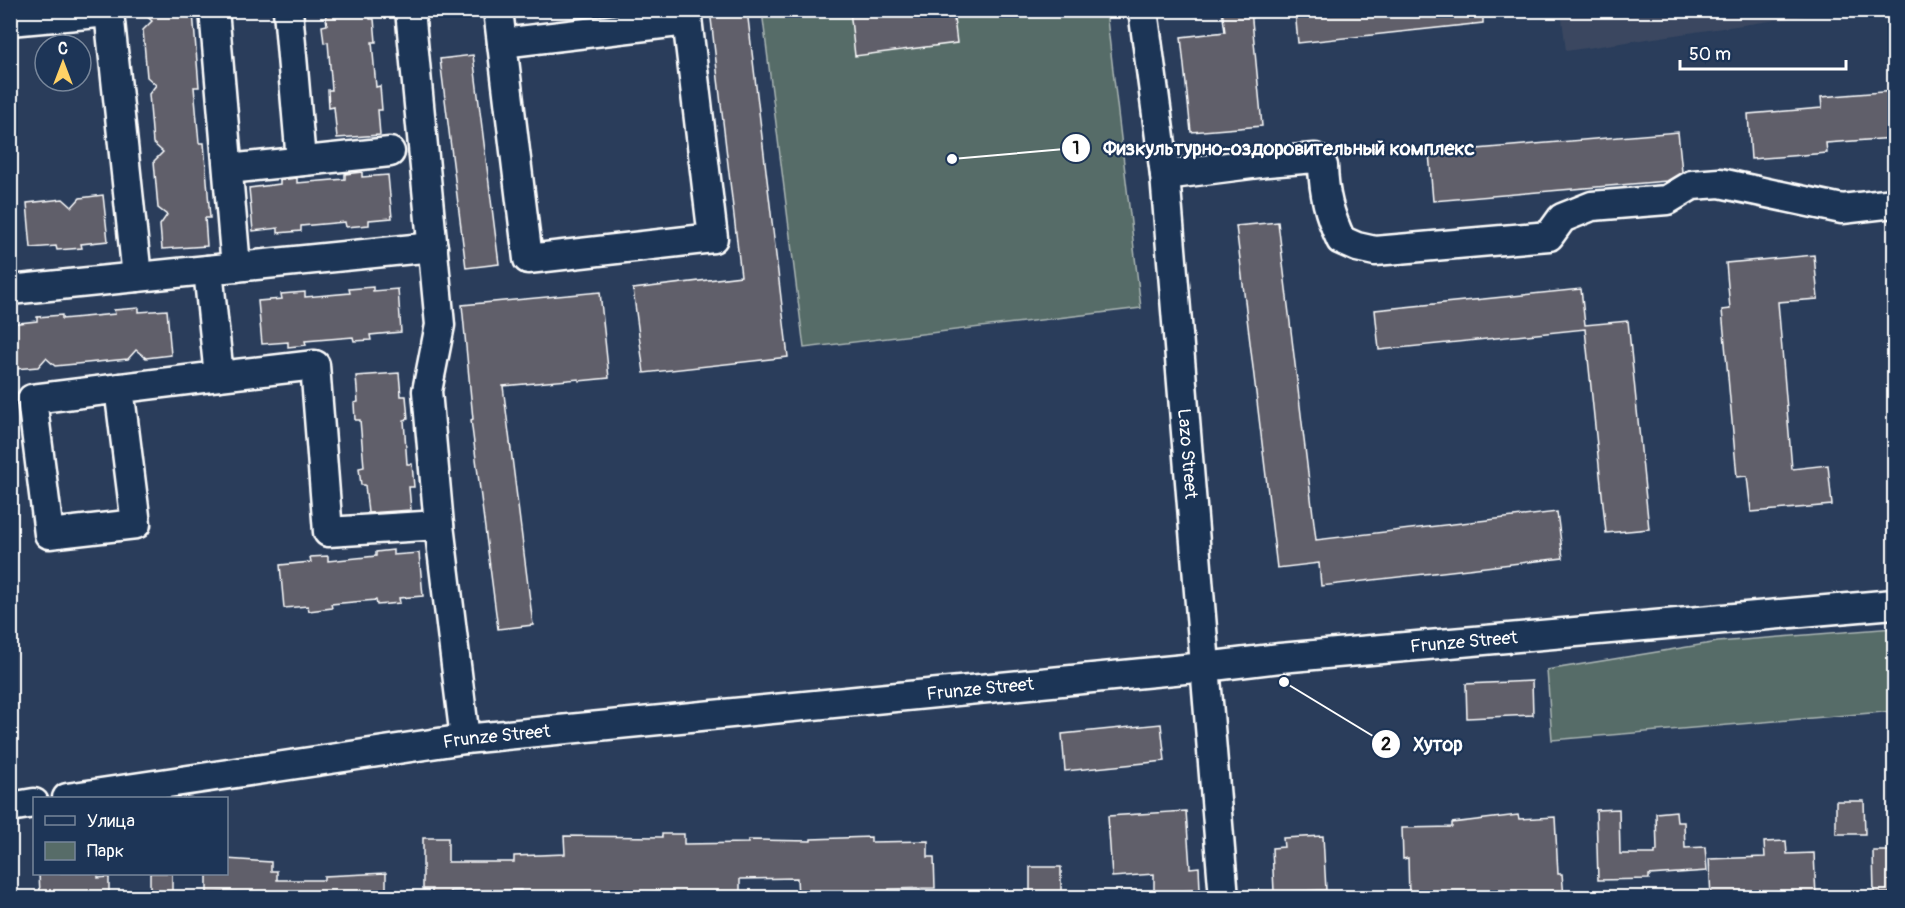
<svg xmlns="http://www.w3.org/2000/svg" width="1905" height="908" viewBox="0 0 1905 908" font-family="Pangolin,sans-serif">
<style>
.built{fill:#3a4760}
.green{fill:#576c68;stroke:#abb6b4;stroke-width:1.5}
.building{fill:#605f6b;stroke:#fff;stroke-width:1.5}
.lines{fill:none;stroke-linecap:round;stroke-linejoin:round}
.minor-casing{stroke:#fff;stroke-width:33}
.minor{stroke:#1d3557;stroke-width:28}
.labels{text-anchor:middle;stroke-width:4.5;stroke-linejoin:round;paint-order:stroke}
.street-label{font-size:18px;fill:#fff;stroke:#1d3557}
.leader{fill:none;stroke:#fff;stroke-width:2}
.callout-dot{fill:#fff;stroke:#1d3557;stroke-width:2}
.mark-label{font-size:18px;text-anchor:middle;font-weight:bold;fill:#111}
.callout-label{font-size:20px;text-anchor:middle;font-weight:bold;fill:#fff;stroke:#1d3557;stroke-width:4.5;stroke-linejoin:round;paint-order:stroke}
</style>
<rect width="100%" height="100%" fill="#2a3d5b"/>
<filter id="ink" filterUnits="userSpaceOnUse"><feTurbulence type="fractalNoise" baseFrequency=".0167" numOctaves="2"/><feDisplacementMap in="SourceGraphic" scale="12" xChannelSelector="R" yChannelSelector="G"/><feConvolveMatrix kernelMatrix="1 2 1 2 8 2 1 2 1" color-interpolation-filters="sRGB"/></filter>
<g filter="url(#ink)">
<!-- built -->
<polygon class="built" points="1561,11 1561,10 1839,11 1566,51"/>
<!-- green -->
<g class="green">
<polygon points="762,11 1106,11 1141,308 804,348"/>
<polygon points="1894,628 1894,711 1552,740 1547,670 1718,642"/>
</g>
<!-- building -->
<g class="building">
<polygon points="140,10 193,12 199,87 194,87 199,143 204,143 210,218 205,218 207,246 162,249 160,225 167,215 158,208 154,161 163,152 153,143 149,94 156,85 147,77 143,30 152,21"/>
<polygon points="325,10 369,10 370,19 374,19 376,42 372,42 376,87 380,86 382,110 378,110 380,135 337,138 334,107 329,108 328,90 332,90 328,42 324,43 322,26 327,25"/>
<polygon points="710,10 747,10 788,357 644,373 633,289 741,276"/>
<polygon points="850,10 953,10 957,43 855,56"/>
<polygon points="1222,10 1251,10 1262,126 1191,132 1181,37 1225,32"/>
<polygon points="1295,10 1483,10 1483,23 1298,43"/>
<polygon points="473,55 499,264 466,268 440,59"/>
<polygon points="1894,91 1894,138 1826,143 1827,153 1751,159 1748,114 1822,108 1821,97"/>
<polygon points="1678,132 1682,172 1667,181 1433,201 1429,153"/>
<polygon points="362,172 362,177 388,175 392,218 369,220 369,225 346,227 345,222 301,226 301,231 278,233 278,228 253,231 249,188 280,184 280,180 297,178 297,183 345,179 345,174"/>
<polygon points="103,195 108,241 81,244 82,248 57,250 56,246 31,248 27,203 63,199 72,207 80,198"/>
<polygon points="1278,222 1316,540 1557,512 1563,558 1321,586 1319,563 1277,568 1236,226"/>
<polygon points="1814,255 1818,299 1778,302 1792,469 1828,465 1832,505 1751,512 1747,476 1737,477 1722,310 1730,309 1726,263"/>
<polygon points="373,287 373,291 398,289 401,332 370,335 371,340 354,341 353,337 305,341 306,345 288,347 288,342 262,344 258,301 282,299 281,294 305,292 305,297 350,293 349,289"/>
<polygon points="1581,289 1585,325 1628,321 1649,529 1606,533 1585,329 1379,350 1375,310"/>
<polygon points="600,292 609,378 579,381 579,379 503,386 533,625 498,629 471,420 473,419 462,305"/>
<polygon points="139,308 139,312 167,310 171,355 146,358 136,350 128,359 55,366 46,358 38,367 15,369 15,364 10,365 10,324 37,321 37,317 62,315 62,319 115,314 114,310"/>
<polygon points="399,373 401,396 406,396 408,419 404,420 407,464 412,464 414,487 409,487 411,510 368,513 365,485 361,485 359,468 364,467 360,420 355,420 354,403 358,402 356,376"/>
<polygon points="393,550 393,555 419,553 423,596 399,598 400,603 377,605 376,600 331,604 332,608 309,611 308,606 284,608 280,565 311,562 310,557 328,556 328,561 376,556 376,552"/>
<polygon points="1532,681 1533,715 1467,718 1466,684"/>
<polygon points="1161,724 1165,761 1065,771 1062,734"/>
<polygon points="1836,801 1864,801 1865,834 1836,834"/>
<polygon points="1619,809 1620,854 1655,854 1655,851 1657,851 1656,813 1676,811 1677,822 1684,822 1685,848 1705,847 1707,871 1649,875 1649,879 1598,880 1596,810"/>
<polygon points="1186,811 1190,868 1199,867 1200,890 1154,892 1154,874 1112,877 1108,816"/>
<polygon points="1518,815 1519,819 1555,817 1558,874 1562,874 1564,897 1498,897 1498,894 1464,897 1409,897 1408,858 1403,859 1402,828 1452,827 1452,823"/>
<polygon points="662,834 684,834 684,844 748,843 748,840 811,841 811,839 871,837 871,842 928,841 928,857 934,857 935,888 889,889 889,897 798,897 797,878 740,879 740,897 711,897 711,895 663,896 663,893 586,891 586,896 522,897 521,890 450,891 450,897 432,897 432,889 423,889 423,838 448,838 448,862 514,862 514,856 565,854 564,836 662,837"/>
<polygon points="1323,836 1326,890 1274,892 1272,848 1284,847 1283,838"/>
<polygon points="1786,841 1787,854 1814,853 1816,897 1711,897 1709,859 1765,857 1764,842"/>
<polygon points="1873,851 1894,851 1894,893 1874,893"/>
<polygon points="226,859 271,862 271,871 277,871 277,880 324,880 324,876 386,873 386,897 301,897 235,894 236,892 207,893 207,873 226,873"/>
<rect x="1030" y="867" width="31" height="30"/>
<polygon points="39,873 98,873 98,878 109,877 109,897 62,897 61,893 40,894"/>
<rect x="150" y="873" width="22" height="24"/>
</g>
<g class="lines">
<!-- minor casing -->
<g class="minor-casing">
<g id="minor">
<polyline points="214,10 236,267"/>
<polyline points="288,10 301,161"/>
<polyline points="410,10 440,325 427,391 439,525 465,739"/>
<polyline points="498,10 528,259 713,238 686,10"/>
<path id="s1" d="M1143,10L1165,175L1224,898"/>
<polyline points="10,21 109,12 137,277"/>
<polyline points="502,43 687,21"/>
<polyline points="228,169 390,152"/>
<path d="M1165,175L1267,162L1315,158L1323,166C1324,194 1329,214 1341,240L1357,247L1375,251L1549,236L1562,218L1592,206L1667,200L1692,185L1720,183L1842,209L1894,203"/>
<polyline points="10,290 433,247"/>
<polyline points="219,376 315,365 328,532 439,525"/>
<polyline points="119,388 136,524 49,534 32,399 219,376 208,270"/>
<path id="s2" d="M67,798L465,739L1205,667L1280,658L1894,604"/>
<polyline points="10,807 34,803"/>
</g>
</g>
<!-- minor -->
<use href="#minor" class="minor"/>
</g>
</g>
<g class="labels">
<!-- street labels -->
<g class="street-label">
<text dy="6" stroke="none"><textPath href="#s1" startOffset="446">Lazo Street</textPath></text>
<text dy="6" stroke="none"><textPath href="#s2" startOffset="1406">Frunze Street</textPath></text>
<text dy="6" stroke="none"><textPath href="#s2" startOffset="920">Frunze Street</textPath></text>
<text dy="6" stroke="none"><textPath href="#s2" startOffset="434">Frunze Street</textPath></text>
</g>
</g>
<!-- callouts -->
<path class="leader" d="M952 159L1076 148M1284 682L1386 744"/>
<g class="callout-dot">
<circle cx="952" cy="159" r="6"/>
<circle cx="1284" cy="682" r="6"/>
<circle cx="1076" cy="148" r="15"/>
<circle cx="1386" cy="744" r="15"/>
</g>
<g class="mark-label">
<text x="1076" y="154">1</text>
<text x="1386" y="750">2</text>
</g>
<g class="callout-label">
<text x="1289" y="155">Физкультурно-оздоровительный комплекс</text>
<text x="1438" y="751">Хутор</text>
</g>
<!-- margin -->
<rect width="1905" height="908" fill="none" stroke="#1d3557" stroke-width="36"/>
<rect x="18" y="18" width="1869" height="872" fill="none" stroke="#fff" stroke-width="2" filter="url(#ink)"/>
<!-- legend -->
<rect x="33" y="797" width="195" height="78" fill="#1d3557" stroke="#77869a" stroke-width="1.5"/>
<rect x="45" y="816" width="30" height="9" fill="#1d3557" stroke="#77869a" stroke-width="1.5"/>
<text x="87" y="827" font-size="18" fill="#ffffff">Улица</text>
<rect x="45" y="842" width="30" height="18" fill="#576c68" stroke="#77869a" stroke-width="1.5"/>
<text x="87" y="857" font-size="18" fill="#ffffff">Парк</text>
<!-- north arrow -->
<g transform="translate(63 63)"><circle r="28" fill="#1d3557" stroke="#77869a" stroke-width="1.5"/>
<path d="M0-4.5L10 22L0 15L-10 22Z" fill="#ffd166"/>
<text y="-9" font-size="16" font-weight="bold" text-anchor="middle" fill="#ffffff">С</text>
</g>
<!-- scale -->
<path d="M1680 60v9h166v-9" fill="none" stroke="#ffffff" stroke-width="3"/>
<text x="1689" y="60" font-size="18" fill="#ffffff" stroke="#1d3557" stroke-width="4.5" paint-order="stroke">50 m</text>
</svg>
